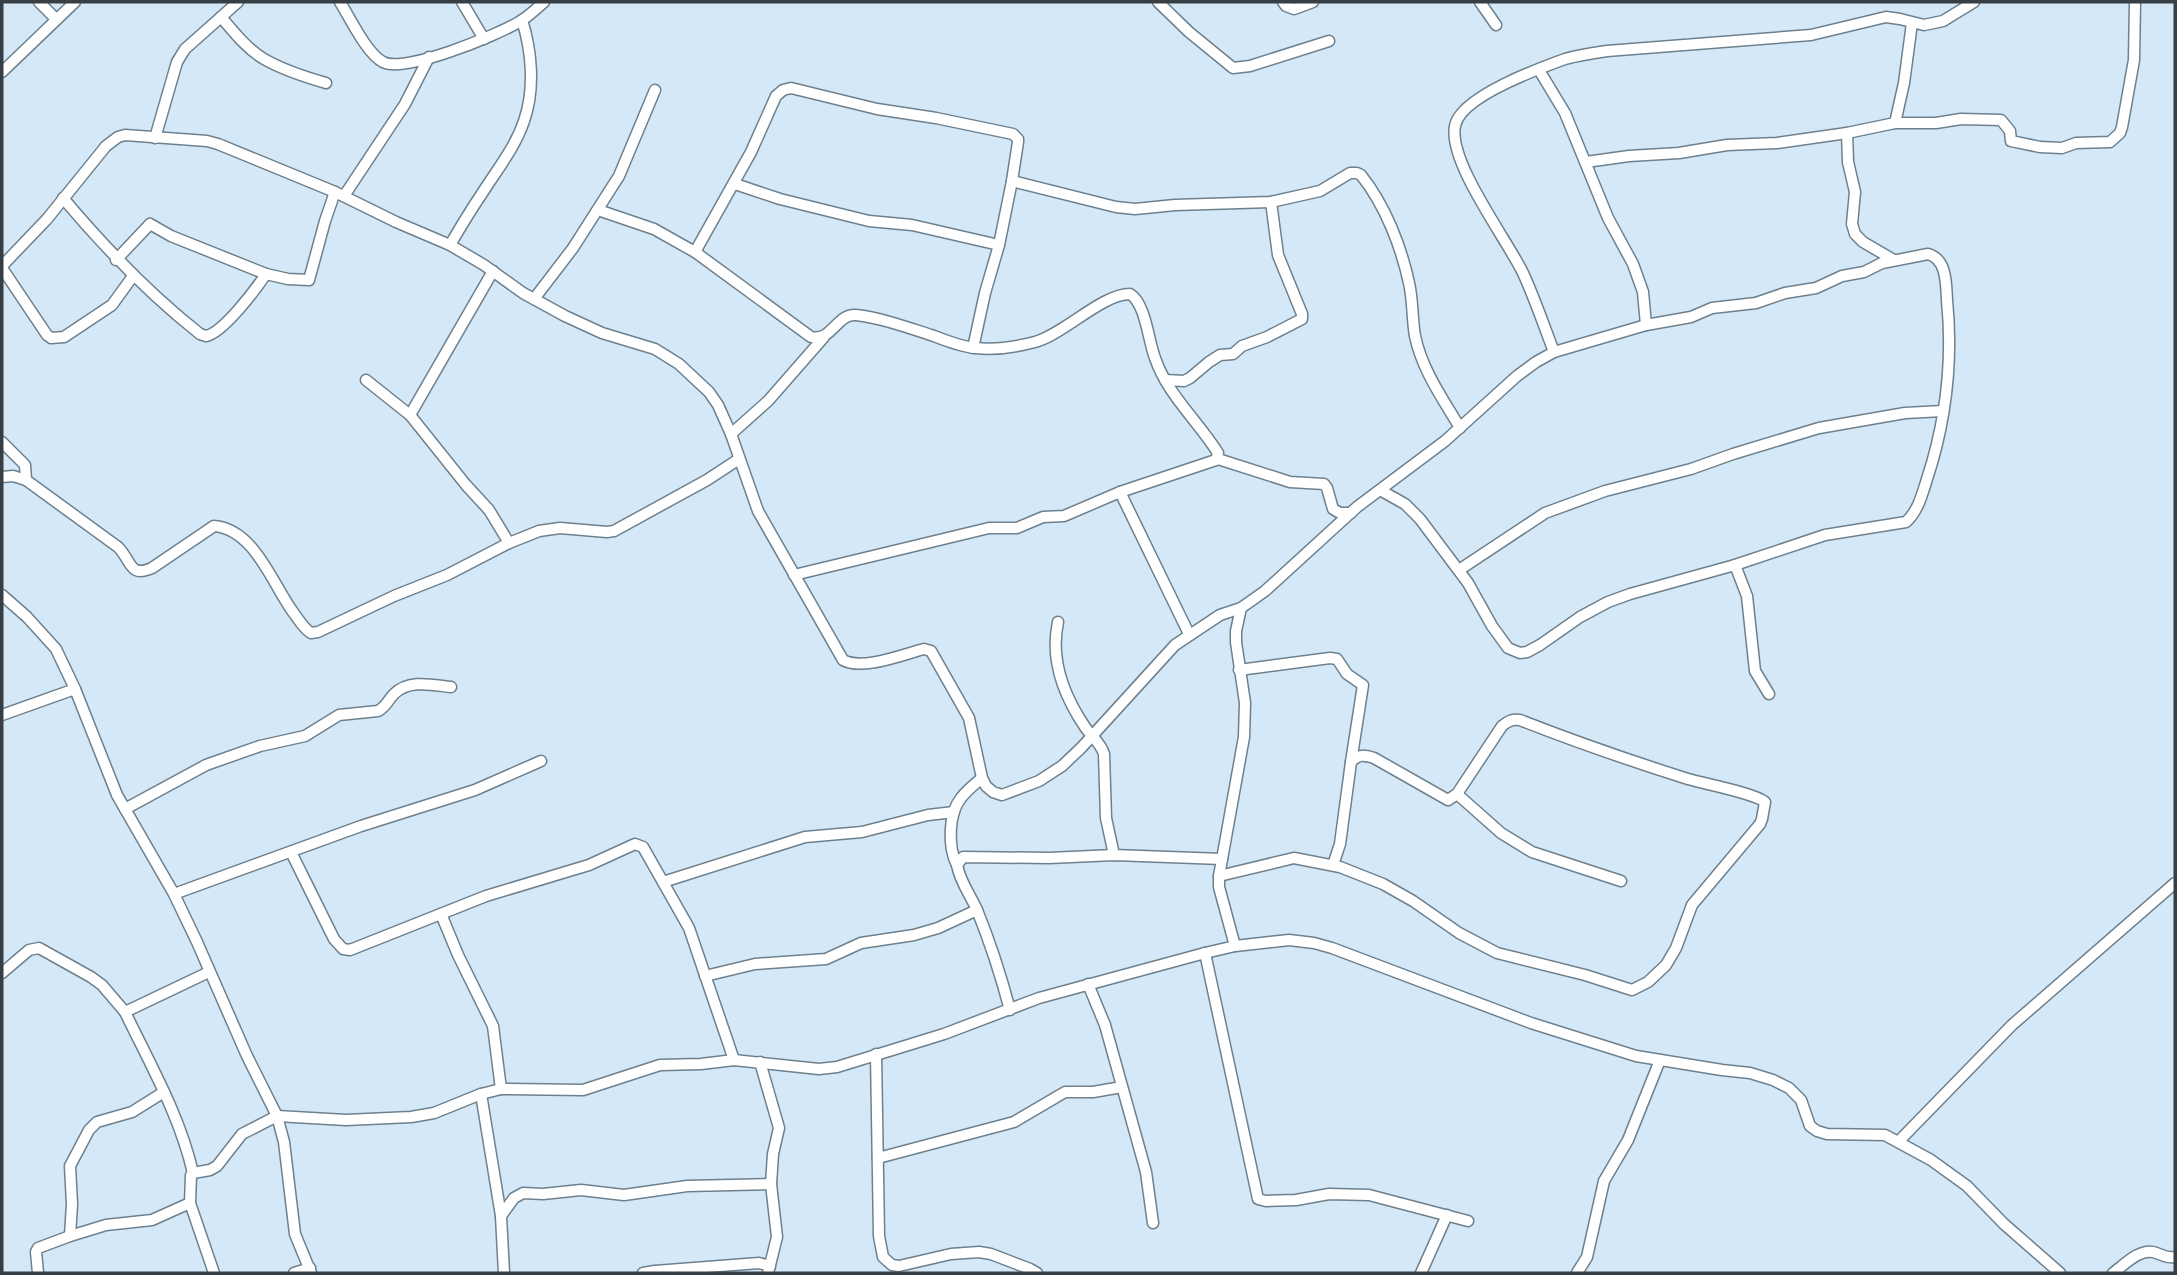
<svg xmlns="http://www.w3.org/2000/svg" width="2177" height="1275" viewBox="0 0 2177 1275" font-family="Raleway,sans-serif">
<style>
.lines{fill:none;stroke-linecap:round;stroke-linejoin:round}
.minor-casing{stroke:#6e808d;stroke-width:13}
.minor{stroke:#fff;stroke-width:10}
</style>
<rect width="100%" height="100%" fill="#d5e8f7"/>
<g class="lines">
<!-- minor casing -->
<g class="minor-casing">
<g id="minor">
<polyline points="39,2 56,19"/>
<path d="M340,2C350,18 367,54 383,62C404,74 497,35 519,22C528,17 536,9 544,2"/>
<polyline points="462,2 484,39"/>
<polyline points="1158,2 1189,32 1233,68 1250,66 1329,41"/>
<polyline points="1283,2 1286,6 1294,9 1313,2"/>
<polyline points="1480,2 1496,25"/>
<path d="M221,17C234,32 247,49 264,59C283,70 305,77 326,83"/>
<polyline points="1539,70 1565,113 1608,218 1633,264 1643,292 1646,325"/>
<polyline points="2,72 75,2"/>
<polyline points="1895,123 1904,83 1912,23"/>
<polyline points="1847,133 1848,162 1855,192 1852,224 1855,234 1863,242 1894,260"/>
<polyline points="155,138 177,62 185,49 238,2"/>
<polyline points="1586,162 1629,156 1679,153 1727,145 1777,143 1847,133 1895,123 1936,123 1961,119 2001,120 2010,131 2011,141 2040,147 2062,148 2076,143 2110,142 2120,133 2122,127 2134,60 2135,2"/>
<path d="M1012,181L1116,207L1135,209L1175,205L1271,202L1320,191L1350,173H1357L1361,175C1385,205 1401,246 1409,283C1413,300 1412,319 1415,336C1422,370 1443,399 1460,428"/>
<polyline points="735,184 780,199 869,221 912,225 999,245"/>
<polyline points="344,196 405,104 429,57"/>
<path d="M63,198C105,248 148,293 200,334L206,336C223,333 256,289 266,274L288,279L309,280L325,221L335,192"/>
<path d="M598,210L654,229L695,252L811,337C832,342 837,313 856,315C882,318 909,328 934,336C947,341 962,347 976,348C995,350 1016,347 1035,342C1064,334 1102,294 1130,294C1146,304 1148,340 1155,358C1167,394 1198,421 1218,453L1216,460L1120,492L1064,516L1043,517L1017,528H989L794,575"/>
<path d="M450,245C460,228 470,211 481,195C496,171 515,148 524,121C535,89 532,52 522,20"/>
<polyline points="695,252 751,152 776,96 783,90 791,88 877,109 936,118 1013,134 1018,139 1018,142 1012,181 999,245 985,293 973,348"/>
<polyline points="116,260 150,224 171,236 266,274"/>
<path d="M2,266L47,219L106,146L118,137L125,135L207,141L218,144L335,192L396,222L450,245L484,265L523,293L565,316L602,333L655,349L679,364L709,392L718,405L731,434L758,511L843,660C862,671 904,654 924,649L931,651L969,718L982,778L986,786L993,792L1002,795L1039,781L1062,766L1082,747L1175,645L1220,615L1241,608L1265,591L1357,507L1445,441L1517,376L1536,362L1554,352L1646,325L1691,317L1712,308L1756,303L1785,293L1816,288L1842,276L1864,272L1882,263L1928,254C1947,259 1946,284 1947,300C1953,361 1946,421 1927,479C1922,495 1918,511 1906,522L1825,535L1735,565L1630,594L1608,602L1580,617L1540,645L1527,652L1520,653L1508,648L1492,626L1468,583L1420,519L1405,504L1380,490"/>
<polyline points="2,268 47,335 51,338 64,337 112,305 133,276"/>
<polyline points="534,299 573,248 619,176 655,90"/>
<path d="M1554,352C1544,326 1535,299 1523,273C1506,238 1448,162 1455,126C1460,97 1540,68 1565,59C1579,55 1593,53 1607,51L1811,35L1886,17L1900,19L1924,25L1943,21L1974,2"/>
<polyline points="366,380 410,415 466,485 489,510 509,543"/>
<polyline points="1165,380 1184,381 1190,378 1209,362 1220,355 1233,354 1242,346 1267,337 1302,319 1302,314 1278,255 1271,202"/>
<polyline points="410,415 493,271"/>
<polyline points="731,434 768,401 824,337"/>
<polyline points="2,442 25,465 26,480"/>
<polyline points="1218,459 1290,482 1324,484 1327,488 1333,509 1340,513 1351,513"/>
<path d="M2,477L13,476L26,480L118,547C132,561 129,578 152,568L214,526C254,529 272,583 293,612C299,620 303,628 311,633L318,632L394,596L447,575L509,543L539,531L560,528L607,532L614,531L707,480L739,459"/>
<polyline points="1120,492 1189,634"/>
<polyline points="1735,565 1747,596 1755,671 1769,694"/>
<polyline points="1459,570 1545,513 1605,491 1691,469 1733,454 1819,428 1905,413 1943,411"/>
<polyline points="2,595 27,617 56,649 75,689 117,795 174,894 197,942 247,1056 277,1116 284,1142 295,1234 311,1273"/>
<path d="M1058,622C1050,659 1064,696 1085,727C1091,736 1101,743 1104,754L1106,818L1114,855"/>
<polyline points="1239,670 1330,658 1337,659 1347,674 1363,685 1351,762"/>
<polyline points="2,715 75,689"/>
<path d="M125,809L206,765L260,746L305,736L339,715L378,711C386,707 388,700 394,694C409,679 432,685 451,687"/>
<polyline points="291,852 334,939 343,949 350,950 486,896 589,865 635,844 643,847 689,928 734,1060"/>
<path d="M957,865C948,848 948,814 961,798C967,790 975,784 982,778"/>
<path d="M1333,865L1340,844L1351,762C1358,754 1364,755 1374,758L1448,800L1457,794L1501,833L1532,852L1621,881"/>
<path d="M1219,876L1294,858L1340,867L1383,884L1413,901L1459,933L1497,953L1585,975L1632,990L1648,982L1666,965L1676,948L1692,905L1760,824L1762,819L1765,802C1754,793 1705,784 1688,779C1631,761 1576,742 1520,720C1512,719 1508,721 1502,726L1457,794"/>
<polyline points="663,882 805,837 862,832 928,815 954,812"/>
<polyline points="174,894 361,826 475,790 541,761"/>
<polyline points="441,914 458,955 493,1026 501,1089"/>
<polyline points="1235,946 1219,887 1219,876 1244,737 1245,703 1236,642 1236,631 1241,608"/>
<polyline points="1205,953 1258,1199 1266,1201 1296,1200 1329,1194 1369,1195 1468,1221"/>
<polyline points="2,973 29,950 39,948 91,977 102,985 125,1012 209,972"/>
<polyline points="705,976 755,964 826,959 861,943 914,935 938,928 977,910"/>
<polyline points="1088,984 1105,1025 1146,1172 1153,1223"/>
<path d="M1010,1010C1001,976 990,942 977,910C970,894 960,882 957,865L963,857L1049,858L1114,855L1222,859"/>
<path d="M125,1012C150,1064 180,1116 193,1173"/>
<polyline points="876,1054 879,1236 883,1257 892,1265 899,1266 951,1254 979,1252 991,1254 1030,1269 1037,1273"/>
<polyline points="760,1062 779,1128 773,1154 771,1184 777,1237 768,1273"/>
<polyline points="481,1094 501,1216 504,1273"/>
<polyline points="1899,1141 2012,1025 2175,883"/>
<polyline points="878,1158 1014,1122 1065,1092 1093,1092 1122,1087"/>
<polyline points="501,1216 514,1198 523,1193 543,1194 581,1190 624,1195 687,1186 771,1184"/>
<polyline points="70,1236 72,1204 70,1166 89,1130 97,1122 132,1112 164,1092"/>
<polyline points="38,1273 36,1252 38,1248 70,1236 106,1225 152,1220 190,1203"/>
<polyline points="214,1273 190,1203 191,1175 193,1173 210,1170 217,1166 242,1134 277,1116 346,1120 411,1117 434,1113 481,1094 501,1089 583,1090 660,1065 701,1064 734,1060 819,1069 837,1067 944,1034 1039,998 1205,953 1235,946 1289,940 1314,943 1332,948 1531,1023 1636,1056 1722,1070 1750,1073 1773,1080 1789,1088 1801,1100 1810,1126 1817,1131 1827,1134 1885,1135 1931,1160 1967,1186 2004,1224 2060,1273"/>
<polyline points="294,1273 310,1268"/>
<polyline points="643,1273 655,1271 759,1263 770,1266"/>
<polyline points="1421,1273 1447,1215"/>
<polyline points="1577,1273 1587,1257 1604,1181 1628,1140 1660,1060"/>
<path d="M2113,1273C2124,1265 2139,1249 2153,1252C2162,1254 2166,1259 2175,1257"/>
</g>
</g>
<!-- minor -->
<use href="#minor" class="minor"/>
</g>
<!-- border -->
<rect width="2177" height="1275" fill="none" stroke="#373e44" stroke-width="7"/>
</svg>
